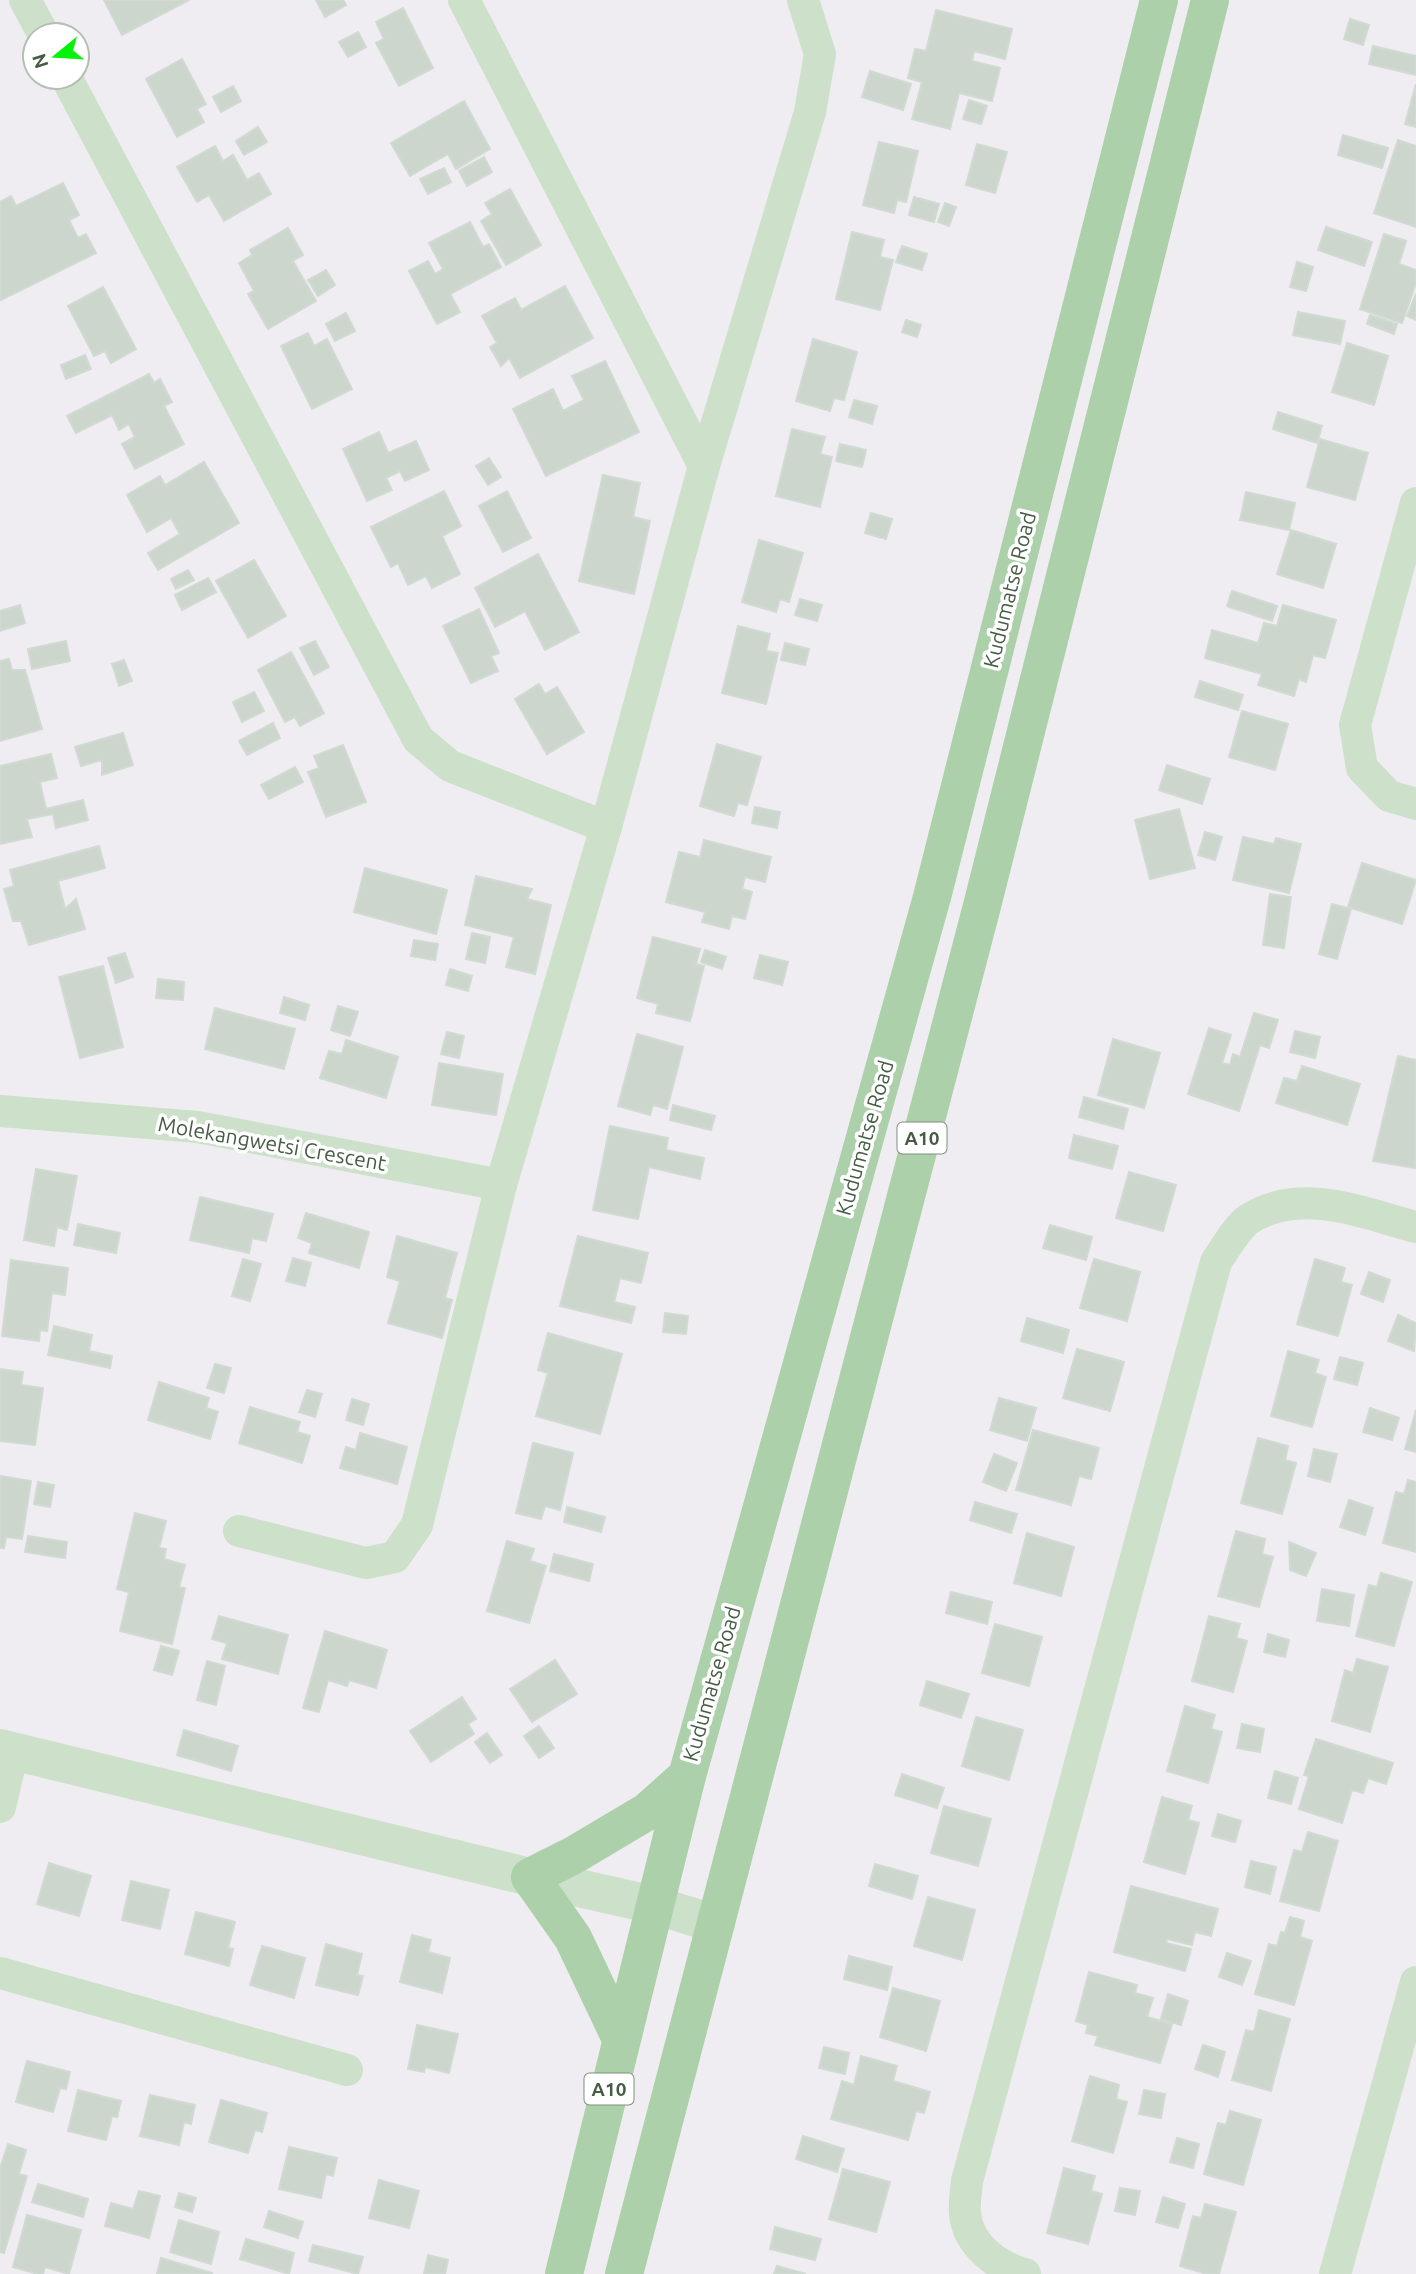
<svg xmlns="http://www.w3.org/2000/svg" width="1416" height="2274" viewBox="0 0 1416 2274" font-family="Ubuntu,sans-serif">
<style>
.building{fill:#cdd6cd;stroke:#d1dad2;stroke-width:2}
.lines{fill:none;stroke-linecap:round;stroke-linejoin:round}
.minor{stroke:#cce0ca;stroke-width:32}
.tertiary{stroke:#cce0ca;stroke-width:38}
.primary{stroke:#acd0aa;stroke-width:38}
.labels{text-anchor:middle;stroke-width:7;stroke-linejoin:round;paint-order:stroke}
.shield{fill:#fff;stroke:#7e8e7c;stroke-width:2}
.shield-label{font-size:19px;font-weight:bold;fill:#465d44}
.street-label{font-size:21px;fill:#465d44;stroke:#fff}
</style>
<rect width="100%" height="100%" fill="#efedf1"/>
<!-- building -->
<g class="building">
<polygon points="104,0 189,0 122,35"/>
<polygon points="316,0 343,0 346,5 325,17"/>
<polygon points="403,8 433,68 399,86 376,43 384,39 376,22"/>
<polygon points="936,10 1012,29 1005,59 974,51 972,61 1000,68 992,101 959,93 950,129 912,119 922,82 908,78 915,49 926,51"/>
<polygon points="1350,19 1369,25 1363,45 1344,39"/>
<polygon points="358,32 366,47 348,57 339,42"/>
<polygon points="1373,46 1416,56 1416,75 1369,64"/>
<polygon points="182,59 206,104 197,109 204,122 177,137 146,79"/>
<polygon points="870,71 911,84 903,110 862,97"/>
<polygon points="1416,84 1416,127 1405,124"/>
<polygon points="233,86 241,101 221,112 213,97"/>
<polygon points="969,100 987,106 981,124 963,119"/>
<polygon points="464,101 490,149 456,169 448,154 410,176 391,143"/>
<polygon points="258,127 267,142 244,155 236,141"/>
<polygon points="1343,135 1388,148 1382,168 1338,155"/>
<polygon points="1398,140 1416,146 1416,227 1374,213"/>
<polygon points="879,142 918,151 906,202 897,200 894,213 863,205"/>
<polygon points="977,144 1007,152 995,193 966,185"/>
<polygon points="215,146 223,161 233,155 247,180 259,173 271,194 224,221 209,195 197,202 177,167"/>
<polygon points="484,157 492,172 467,186 459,171"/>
<polygon points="444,168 451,182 428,194 420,179"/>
<polygon points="63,183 79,215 69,220 78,238 86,234 96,253 1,300 0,202 11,196 16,206"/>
<polygon points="510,189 541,245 506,265 481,221 492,214 485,203"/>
<polygon points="914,197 939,204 934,222 909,215"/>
<polygon points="945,203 956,207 949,226 938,222"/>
<polygon points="470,222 483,247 489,244 501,267 450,294 460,312 437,324 409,271 428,261 435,274 443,269 429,243"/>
<polygon points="1326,227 1372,242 1364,266 1318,250"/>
<polygon points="288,228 303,255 293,261 316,301 268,329 248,294 254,291 239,263 252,255 250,250"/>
<polygon points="852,232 884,240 880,257 893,260 880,310 836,299"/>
<polygon points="1384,234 1406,241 1399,264 1416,270 1416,283 1402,323 1360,309"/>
<polygon points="902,246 927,254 922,270 896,262"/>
<polygon points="1297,262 1313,267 1306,291 1290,287"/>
<polygon points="326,270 335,285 318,296 308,280"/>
<polygon points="565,286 593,338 520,378 509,358 501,366 490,347 497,343 482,316 515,298 521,310"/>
<polygon points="103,287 136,349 111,363 105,351 94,356 68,306"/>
<polygon points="1416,294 1416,320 1407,316"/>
<polygon points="1298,312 1345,321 1340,344 1293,335"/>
<polygon points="346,313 355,331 335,341 326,324"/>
<polygon points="1370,315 1397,324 1394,334 1367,324"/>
<polygon points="906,320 921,325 917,337 902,332"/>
<polygon points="308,333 314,346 327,339 352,389 312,409 281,346"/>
<polygon points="813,339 857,352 844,400 834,398 830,411 796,401"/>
<polygon points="1347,343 1388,356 1374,405 1332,392"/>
<polygon points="85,355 91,369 66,379 61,365"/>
<polygon points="605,361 639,432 546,476 513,409 553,389 563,411 584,400 572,376"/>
<polygon points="149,374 154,383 160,379 172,402 164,406 184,444 135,469 122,444 135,437 129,424 119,430 112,415 76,433 67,416"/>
<polygon points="854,400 877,406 872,424 849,417"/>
<polygon points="1278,412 1322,426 1317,443 1273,429"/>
<polygon points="792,429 825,437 820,454 832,457 820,507 776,496"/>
<polygon points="379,432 388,453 416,441 429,470 405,481 400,471 386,478 392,490 367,501 343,449"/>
<polygon points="1320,439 1368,453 1355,500 1307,487"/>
<polygon points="840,444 866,450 862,467 836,461"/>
<polygon points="489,458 501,477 488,485 476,466"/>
<polygon points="204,462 239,523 158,570 148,553 180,534 171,518 147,532 127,495 160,476 165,485"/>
<polygon points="603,475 640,483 633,517 650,521 634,594 579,581"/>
<polygon points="444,491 461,526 442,536 460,574 432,588 426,576 408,585 398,563 391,567 371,527"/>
<polygon points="507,491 531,538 503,552 479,506"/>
<polygon points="1246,492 1295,503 1289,530 1240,520"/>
<polygon points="871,513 892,519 886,539 865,533"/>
<polygon points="1291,530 1336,544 1323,588 1277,574"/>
<polygon points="759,540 803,553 789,602 780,599 776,612 742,602"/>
<polygon points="538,554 579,632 545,650 525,611 495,627 475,588"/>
<polygon points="254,560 286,616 248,638 216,581"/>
<polygon points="188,570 194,580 176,589 171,579"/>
<polygon points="208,578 216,592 182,610 175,595"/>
<polygon points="1232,591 1277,606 1272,621 1227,606"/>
<polygon points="800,599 822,605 817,621 795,615"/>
<polygon points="20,605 25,623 0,631 0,611"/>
<polygon points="1283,605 1336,620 1325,658 1313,655 1306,682 1299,679 1294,696 1258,685 1262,674 1205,658 1212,630 1258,643 1264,623 1277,626"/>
<polygon points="479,609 499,653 491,656 498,671 471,683 443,626"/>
<polygon points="738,626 770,634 766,651 778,653 766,704 722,693"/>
<polygon points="66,641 70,661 32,669 28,649"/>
<polygon points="315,641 329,667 314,675 300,648"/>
<polygon points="785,643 809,649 805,665 781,660"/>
<polygon points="291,652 324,713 300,726 295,717 285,722 258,670"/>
<polygon points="9,659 12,670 25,670 42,729 0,741 0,661"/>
<polygon points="124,660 132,681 119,686 112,664"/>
<polygon points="1200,681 1243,695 1238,710 1195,697"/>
<polygon points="539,684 545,694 557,687 584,732 547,754 515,699"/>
<polygon points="254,692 264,711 242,722 233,702"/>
<polygon points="1242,711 1288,724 1275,770 1229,757"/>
<polygon points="273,723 280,738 247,755 239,741"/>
<polygon points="123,733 133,765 102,775 102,760 81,766 75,747"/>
<polygon points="717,744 761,757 747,805 738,803 734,816 700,806"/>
<polygon points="343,745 366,802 326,817 308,772 319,768 314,756"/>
<polygon points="51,754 57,778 40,782 46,809 83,800 88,820 56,828 53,814 27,819 32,837 0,844 0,766"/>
<polygon points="1167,765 1210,779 1202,804 1159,790"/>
<polygon points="295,767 303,782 269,799 261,785"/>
<polygon points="755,807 780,812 777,828 752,823"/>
<polygon points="1179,809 1195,868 1150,879 1135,820"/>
<polygon points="1205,832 1222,837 1215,860 1198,855"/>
<polygon points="1243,837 1274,844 1276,838 1301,844 1289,893 1233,880"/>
<polygon points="704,840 771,857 765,882 745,877 742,889 752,892 745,919 732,916 729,929 702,922 705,912 666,902 679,852 700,857"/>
<polygon points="99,846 105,868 58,881 65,909 76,899 85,929 29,945 21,921 13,921 4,889 14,886 10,870"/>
<polygon points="1362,863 1416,880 1402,924 1348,907"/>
<polygon points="365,868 447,890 436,934 354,912"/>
<polygon points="476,876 532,889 527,899 551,905 535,974 506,967 514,937 465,925"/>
<polygon points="1270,894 1291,897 1284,948 1263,945"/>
<polygon points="1332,904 1351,909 1337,959 1319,954"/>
<polygon points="472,933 490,937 485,963 466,959"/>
<polygon points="653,937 700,949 696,964 704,966 690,1021 656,1013 658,1004 637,998"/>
<polygon points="414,940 438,944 435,960 411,956"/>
<polygon points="705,950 726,957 722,969 701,962"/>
<polygon points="125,953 133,977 116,983 108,958"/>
<polygon points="760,955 788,962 782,985 754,978"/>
<polygon points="103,966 123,1047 80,1058 59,977"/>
<polygon points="450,969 472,976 468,991 446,985"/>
<polygon points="158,979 184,982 183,1000 156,998"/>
<polygon points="284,997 309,1005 305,1020 280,1013"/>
<polygon points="338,1006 358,1012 350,1036 331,1030"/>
<polygon points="215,1008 295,1029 284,1069 205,1049"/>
<polygon points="1254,1013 1278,1020 1269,1048 1260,1045 1239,1111 1188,1094 1209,1028 1231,1035 1222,1063 1230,1065 1233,1054 1240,1057"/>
<polygon points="1295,1031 1320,1037 1315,1058 1290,1052"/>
<polygon points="447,1032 464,1036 459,1058 441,1054"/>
<polygon points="637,1034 683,1047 667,1109 653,1105 650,1115 618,1106"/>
<polygon points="1113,1039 1160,1053 1144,1108 1098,1095"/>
<polygon points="346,1040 398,1057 386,1098 320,1078 329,1051 342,1054"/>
<polygon points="1398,1056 1416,1060 1415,1168 1373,1161"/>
<polygon points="439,1063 503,1074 496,1115 432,1105"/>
<polygon points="1302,1066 1360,1084 1347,1125 1276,1103 1284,1078 1297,1081"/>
<polygon points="1084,1097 1128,1109 1123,1129 1079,1117"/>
<polygon points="673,1105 715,1116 711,1130 670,1120"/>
<polygon points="610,1126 668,1138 666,1150 704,1158 700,1179 649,1167 638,1219 593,1210"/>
<polygon points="1074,1135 1118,1146 1112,1169 1069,1158"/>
<polygon points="36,1169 77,1176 67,1230 57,1227 54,1246 24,1240"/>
<polygon points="1129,1172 1176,1185 1163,1231 1116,1218"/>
<polygon points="200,1197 273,1214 266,1241 252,1238 249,1253 190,1240"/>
<polygon points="306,1213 369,1232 359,1268 309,1253 312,1243 298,1238"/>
<polygon points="78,1224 120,1233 116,1253 74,1245"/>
<polygon points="1050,1225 1092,1237 1086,1260 1043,1248"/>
<polygon points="397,1236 457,1253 445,1298 452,1300 442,1338 388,1323 400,1281 387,1277"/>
<polygon points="578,1236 648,1253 641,1283 620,1278 614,1302 635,1307 631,1323 560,1306"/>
<polygon points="293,1258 311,1263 305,1286 286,1281"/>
<polygon points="243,1259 261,1264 250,1301 232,1296"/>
<polygon points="1094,1259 1140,1272 1127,1321 1080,1308"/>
<polygon points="1315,1259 1345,1268 1341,1282 1352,1285 1338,1336 1297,1324"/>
<polygon points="11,1260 68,1268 65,1295 52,1293 47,1331 40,1330 39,1341 2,1336"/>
<polygon points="1369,1272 1390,1280 1383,1302 1361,1294"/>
<polygon points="665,1313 688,1316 686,1334 663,1332"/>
<polygon points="1398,1315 1416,1323 1414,1351 1388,1341"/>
<polygon points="1027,1318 1069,1330 1063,1353 1021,1341"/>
<polygon points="54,1326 92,1335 89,1351 112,1356 110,1368 48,1355"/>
<polygon points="548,1333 622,1354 600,1434 536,1416 548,1373 538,1370"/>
<polygon points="1077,1349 1124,1362 1110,1411 1063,1398"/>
<polygon points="1288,1351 1319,1360 1315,1373 1326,1377 1312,1427 1271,1416"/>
<polygon points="1340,1357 1363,1363 1357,1385 1334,1379"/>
<polygon points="215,1364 231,1368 224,1393 207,1388"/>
<polygon points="0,1369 23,1372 21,1385 43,1388 35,1445 0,1441"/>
<polygon points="159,1382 209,1398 206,1408 218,1412 210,1439 148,1420"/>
<polygon points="307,1390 322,1394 315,1417 299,1412"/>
<polygon points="999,1398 1036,1408 1027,1441 990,1430"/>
<polygon points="352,1399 369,1404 363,1425 346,1420"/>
<polygon points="250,1407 300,1422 297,1432 310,1436 302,1463 239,1443"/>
<polygon points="1370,1408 1399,1418 1392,1440 1363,1432"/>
<polygon points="1416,1410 1416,1452 1405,1449"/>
<polygon points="1033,1430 1099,1448 1091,1479 1079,1476 1071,1505 1016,1490"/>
<polygon points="360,1433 407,1447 397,1484 340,1468 346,1447 356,1450"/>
<polygon points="1258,1438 1288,1446 1285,1460 1296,1463 1282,1514 1241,1503"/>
<polygon points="533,1443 573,1453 560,1510 545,1506 541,1519 516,1513"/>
<polygon points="1314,1449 1337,1454 1330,1482 1308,1476"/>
<polygon points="994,1454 1017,1463 1006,1491 983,1482"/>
<polygon points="0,1476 31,1481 22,1539 6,1537 4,1548 0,1548"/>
<polygon points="1408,1480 1416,1482 1416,1552 1383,1543 1396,1492 1404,1494"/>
<polygon points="38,1482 54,1485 50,1507 34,1504"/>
<polygon points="1349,1500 1373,1508 1365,1535 1340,1527"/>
<polygon points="975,1502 1017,1514 1011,1533 970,1520"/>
<polygon points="567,1507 605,1517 601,1532 564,1522"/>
<polygon points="135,1513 166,1521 159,1548 166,1549 164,1559 185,1565 179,1587 185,1588 172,1644 120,1631 129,1592 117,1589"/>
<polygon points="1236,1531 1265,1539 1262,1554 1273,1557 1259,1607 1218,1596"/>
<polygon points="1027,1533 1074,1547 1061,1596 1014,1583"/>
<polygon points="28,1536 67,1542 65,1558 25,1552"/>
<polygon points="507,1541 534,1549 530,1561 546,1566 529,1623 487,1611"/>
<polygon points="1289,1542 1316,1553 1306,1576 1290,1570"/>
<polygon points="554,1554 593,1564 589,1581 550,1571"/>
<polygon points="1381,1573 1412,1582 1394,1646 1356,1636 1369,1585 1377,1587"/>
<polygon points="1322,1589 1354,1595 1349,1626 1317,1621"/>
<polygon points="951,1592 992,1602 987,1624 946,1613"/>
<polygon points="219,1616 288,1635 278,1674 222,1659 227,1643 212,1639"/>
<polygon points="1209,1616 1240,1624 1236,1638 1247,1641 1233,1692 1192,1681"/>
<polygon points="995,1624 1042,1637 1029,1686 982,1673"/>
<polygon points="325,1631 387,1650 376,1688 349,1680 347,1686 328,1680 319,1712 303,1708"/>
<polygon points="1268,1634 1289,1640 1285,1657 1264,1652"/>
<polygon points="161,1646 179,1651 172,1675 154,1670"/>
<polygon points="1357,1659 1388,1667 1370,1732 1332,1721 1345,1670 1353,1673"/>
<polygon points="555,1660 577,1694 532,1722 510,1689"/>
<polygon points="207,1661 225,1666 216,1705 197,1700"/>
<polygon points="927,1681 969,1694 961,1718 920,1705"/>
<polygon points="462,1697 476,1719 468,1724 474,1734 431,1762 410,1731"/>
<polygon points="1185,1706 1215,1715 1211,1729 1222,1732 1208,1783 1167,1771"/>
<polygon points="976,1717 1023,1730 1009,1780 962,1766"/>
<polygon points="1242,1724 1264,1729 1260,1752 1237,1748"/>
<polygon points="539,1726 554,1748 539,1758 524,1736"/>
<polygon points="184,1730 238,1746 231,1771 177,1755"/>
<polygon points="487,1733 502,1755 490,1763 475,1742"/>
<polygon points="1316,1739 1393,1763 1386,1784 1368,1778 1363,1793 1352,1790 1342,1823 1299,1809 1309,1776 1304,1775"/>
<polygon points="1275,1771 1298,1778 1291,1804 1268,1798"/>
<polygon points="902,1774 944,1788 937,1808 895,1795"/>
<polygon points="1162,1797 1192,1806 1188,1820 1199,1823 1185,1874 1144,1862"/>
<polygon points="944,1806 991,1819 978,1866 931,1853"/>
<polygon points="1218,1814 1241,1821 1235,1842 1212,1836"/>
<polygon points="1308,1832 1338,1841 1319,1911 1280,1901 1294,1850 1302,1852"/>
<polygon points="1251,1861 1276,1867 1270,1894 1245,1887"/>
<polygon points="49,1863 91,1876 79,1916 37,1904"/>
<polygon points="875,1864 918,1876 912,1899 869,1886"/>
<polygon points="131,1881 169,1890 160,1929 122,1920"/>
<polygon points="1131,1886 1218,1909 1211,1936 1195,1932 1192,1945 1167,1939 1166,1943 1191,1949 1185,1971 1114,1952"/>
<polygon points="928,1897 975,1910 962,1960 914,1946"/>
<polygon points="196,1912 235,1922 228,1948 233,1949 229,1966 185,1954"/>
<polygon points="1290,1917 1304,1921 1300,1937 1312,1941 1294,2005 1255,1994 1269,1944 1277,1946 1281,1932 1285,1933"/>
<polygon points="412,1935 431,1940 428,1952 450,1958 442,1993 400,1982"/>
<polygon points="326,1944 362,1954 357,1975 363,1976 358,1995 316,1985"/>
<polygon points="262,1946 305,1958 294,1998 250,1985"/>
<polygon points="1227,1953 1251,1961 1242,1985 1219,1977"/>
<polygon points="849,1956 892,1967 887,1990 844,1979"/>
<polygon points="1089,1972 1137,1985 1135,1993 1153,1998 1147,2017 1172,2024 1160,2063 1095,2045 1098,2036 1086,2033 1088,2025 1076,2021"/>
<polygon points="893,1988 940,2001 926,2051 880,2037"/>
<polygon points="1168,1994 1188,2001 1181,2025 1161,2019"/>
<polygon points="1259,2010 1290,2019 1271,2091 1232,2080 1246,2030 1254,2032"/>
<polygon points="417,2025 458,2034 449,2073 425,2067 424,2072 408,2069"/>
<polygon points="1203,2045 1225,2052 1218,2077 1195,2069"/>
<polygon points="824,2047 849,2053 845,2074 819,2068"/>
<polygon points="861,2056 897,2066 893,2081 930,2092 924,2113 916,2111 908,2140 831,2119 842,2081 854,2085"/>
<polygon points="27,2061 70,2072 66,2089 60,2088 53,2112 16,2102"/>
<polygon points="1090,2076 1119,2085 1116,2099 1127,2102 1113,2153 1072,2141"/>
<polygon points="78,2090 121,2101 117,2117 112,2116 106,2140 68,2131"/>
<polygon points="1144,2090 1165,2094 1161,2118 1139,2114"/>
<polygon points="150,2095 195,2105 191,2124 184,2122 179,2145 140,2136"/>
<polygon points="221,2100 267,2113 262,2132 255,2130 248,2153 209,2142"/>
<polygon points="1230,2111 1261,2120 1243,2185 1204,2174 1218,2123 1226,2125"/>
<polygon points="803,2136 844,2149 837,2172 796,2159"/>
<polygon points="1177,2138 1199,2144 1193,2168 1170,2162"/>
<polygon points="8,2144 26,2150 19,2174 27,2176 4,2253 0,2252 0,2168"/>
<polygon points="289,2147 337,2158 333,2176 326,2174 321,2198 279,2189"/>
<polygon points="1064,2168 1095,2176 1091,2191 1102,2194 1088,2244 1047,2233"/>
<polygon points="843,2169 890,2182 876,2232 829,2219"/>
<polygon points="379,2180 419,2191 409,2228 369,2218"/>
<polygon points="38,2184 88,2199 83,2217 32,2202"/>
<polygon points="1120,2188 1140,2191 1135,2215 1115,2211"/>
<polygon points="139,2191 160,2196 149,2238 105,2226 111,2203 133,2209"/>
<polygon points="179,2193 196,2198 192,2212 175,2207"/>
<polygon points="1163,2197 1185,2204 1178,2228 1156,2222"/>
<polygon points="1205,2204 1236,2212 1219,2274 1207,2274 1180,2266 1193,2216 1201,2218"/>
<polygon points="269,2211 303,2222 298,2238 264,2227"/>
<polygon points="27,2215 81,2230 69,2274 45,2267 43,2274 38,2274 13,2267"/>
<polygon points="179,2220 219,2232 211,2264 170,2252"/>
<polygon points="775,2227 821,2239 815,2260 770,2249"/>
<polygon points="246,2239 294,2253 289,2274 240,2259"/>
<polygon points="313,2245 363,2257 358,2274 309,2261"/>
<polygon points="428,2255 448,2260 445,2274 424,2274"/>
<polygon points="161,2258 212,2273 211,2274 157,2274"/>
<polygon points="777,2266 806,2274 774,2274"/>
</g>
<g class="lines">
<!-- minor -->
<g class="minor">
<polyline points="25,0 44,35"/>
<polyline points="464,0 704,466"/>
<polyline points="66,77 418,739 450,766 606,827"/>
<polyline points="1416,503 1355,725 1362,768 1389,796 1416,804"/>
<polyline points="0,1111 198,1127 501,1185"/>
<polyline points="239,1531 366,1563 395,1557 417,1525 501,1185 606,827 704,466 810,112 820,54 803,0"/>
<polyline points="0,1807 13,1751"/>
<polyline points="0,1973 347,2070"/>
<path d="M1025,2274C998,2267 968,2245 965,2214C964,2203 966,2192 967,2181L1216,1262C1224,1250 1238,1226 1249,1219C1301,1186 1362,1213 1416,1227"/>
<polyline points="1335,2274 1416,1982"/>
</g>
<!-- tertiary -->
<polyline class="tertiary" points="0,1748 530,1877 654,1905 716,1924"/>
<!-- primary -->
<g class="primary">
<polyline points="621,2039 573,1938 530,1877 574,1855 648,1811 687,1776"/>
<polyline points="564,2274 687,1776 932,897 1159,0"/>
<polyline points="624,2274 982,906 1210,0"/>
</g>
</g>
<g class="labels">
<!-- shield labels -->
<g class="shield">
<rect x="897.5" y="1122.5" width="49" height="31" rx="5"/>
<rect x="584.5" y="2073.5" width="49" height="31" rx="5"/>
</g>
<g class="shield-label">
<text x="922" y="1145">A10</text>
<text x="609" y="2096">A10</text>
</g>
<!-- street labels -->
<g class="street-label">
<text transform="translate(1010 590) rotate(-76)" y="7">Kudumatse Road</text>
<text transform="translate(865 1138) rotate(-74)" y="7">Kudumatse Road</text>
<text transform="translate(272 1144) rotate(10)" y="7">Molekangwetsi Crescent</text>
<text transform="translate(712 1684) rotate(-74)" y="7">Kudumatse Road</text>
</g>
</g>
<!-- north arrow -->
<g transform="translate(56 56) rotate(252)"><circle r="33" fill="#ffffff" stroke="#b5beb4" stroke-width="2"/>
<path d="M0-5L12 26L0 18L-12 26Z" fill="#06f209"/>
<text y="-10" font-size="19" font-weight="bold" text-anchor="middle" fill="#465d44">N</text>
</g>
</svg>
